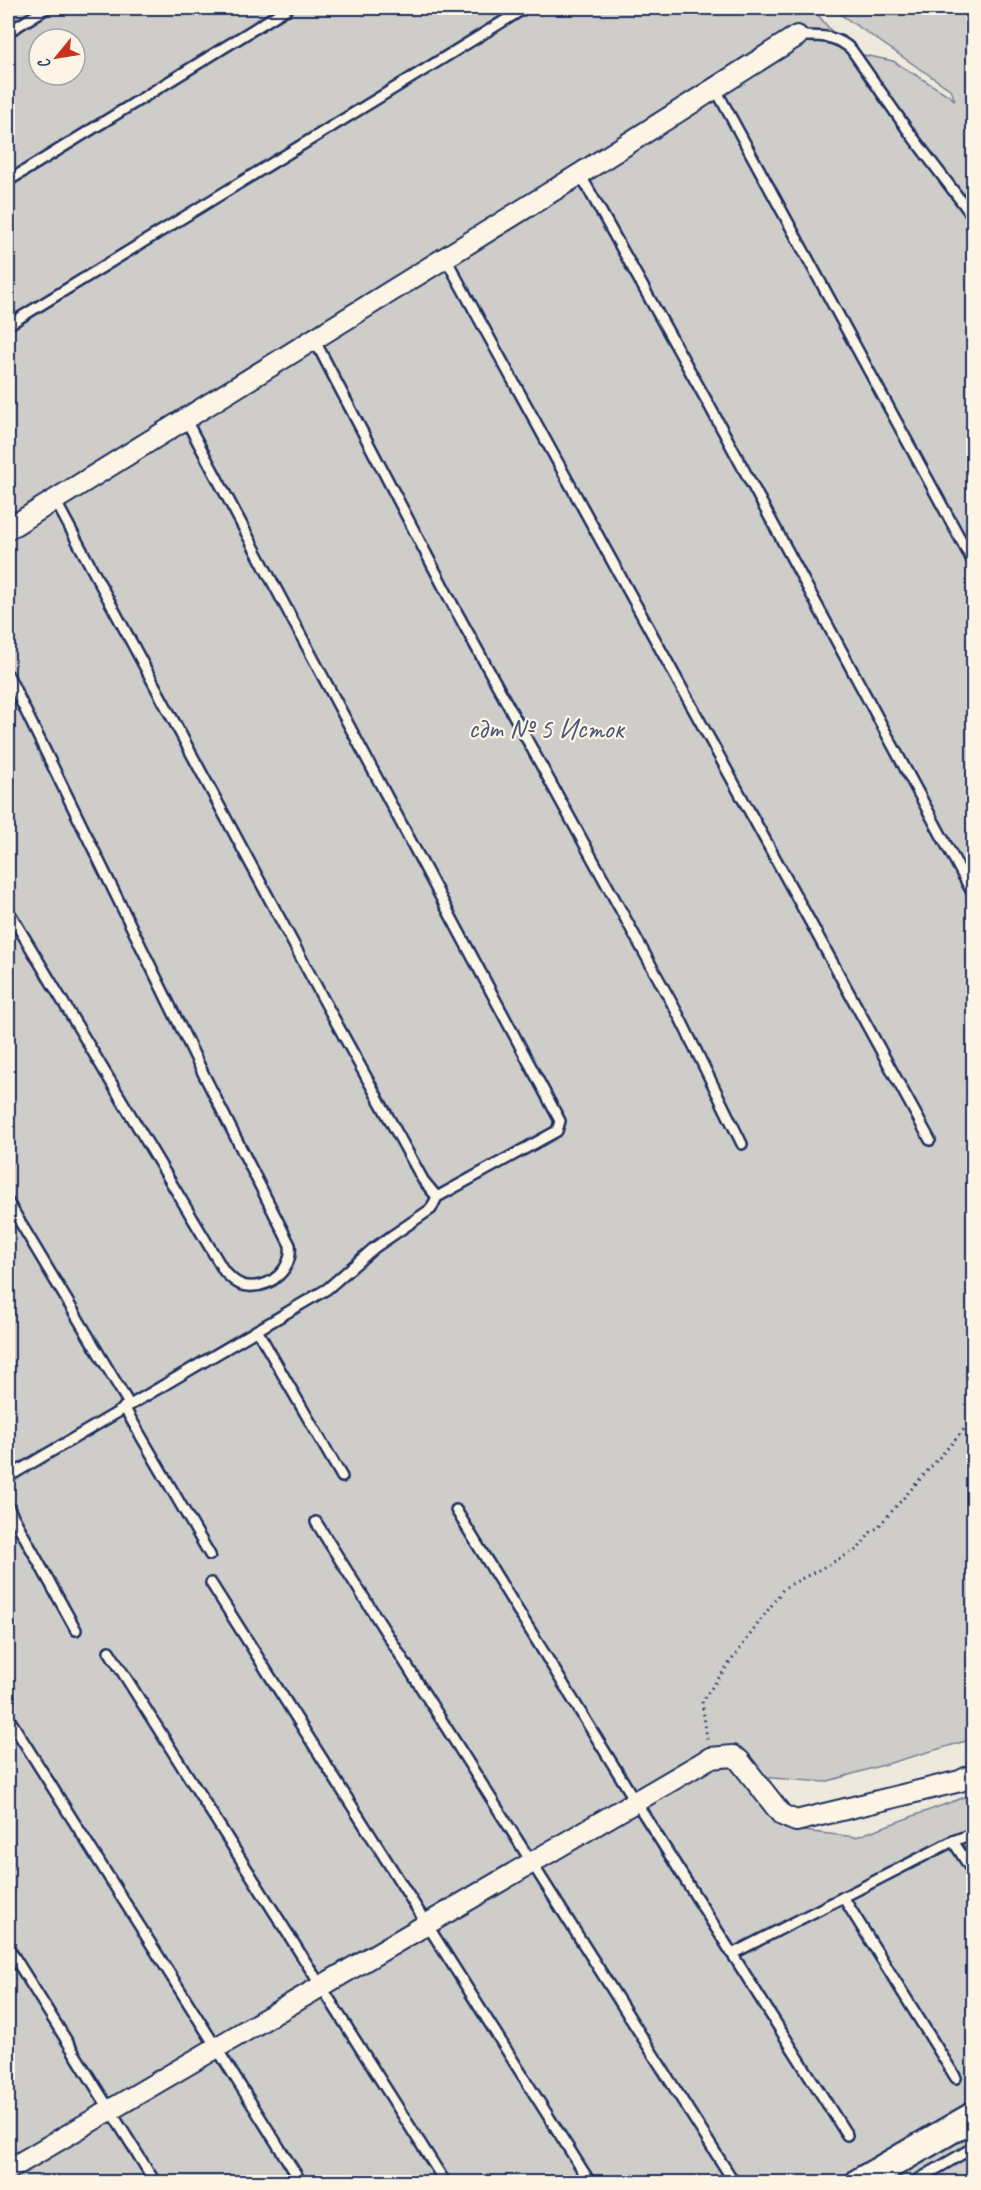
<svg xmlns="http://www.w3.org/2000/svg" width="981" height="2190" viewBox="0 0 981 2190" font-family="Caveat,sans-serif">
<style>
.green{fill:#cfcdca;stroke:#757e94;stroke-width:1.5;fill-rule:evenodd}
.lines{fill:none;stroke-linecap:round;stroke-linejoin:round}
.lane-casing{stroke:#1b2f5e;stroke-width:14}
.street-casing{stroke:#1b2f5e;stroke-width:24}
.secondary-casing{stroke:#1b2f5e;stroke-width:32}
.path{stroke:#1b2f5e;stroke-width:3;stroke-dasharray:1.5 4.5;stroke-linecap:butt}
.lane{stroke:#fcf5e5;stroke-width:9}
.street{stroke:#fcf5e5;stroke-width:20}
.secondary{stroke:#fcf5e5;stroke-width:27}
.labels{text-anchor:middle;stroke-width:4.5;stroke-linejoin:round;paint-order:stroke}
.park-label{font-size:28px;fill:#485679;stroke:#fcf5e5}
</style>
<rect width="100%" height="100%" fill="#eee9dd"/>
<filter id="ink" filterUnits="userSpaceOnUse"><feTurbulence type="fractalNoise" baseFrequency=".0167" numOctaves="2"/><feDisplacementMap in="SourceGraphic" scale="12" xChannelSelector="R" yChannelSelector="G"/><feConvolveMatrix kernelMatrix="1 2 1 2 8 2 1 2 1" color-interpolation-filters="sRGB"/></filter>
<g filter="url(#ink)">
<!-- green -->
<path class="green" d="M8,8H812L849,52L893,61L950,96L955,101L951,90L831,8H973V1739L825,1782L745,1776L785,1829L856,1837L973,1794V2182H8ZM39,39H75V75H39Z"/>
<g class="lines">
<!-- lane casing -->
<g class="lane-casing">
<g id="lane">
<polyline points="8,32 47,8"/>
<path d="M797,36C818,36 834,34 851,49L909,132L974,218"/>
<polyline points="715,88 974,564"/>
<polyline points="580,174 709,405 974,896"/>
<polyline points="8,181 288,8"/>
<polyline points="445,257 930,1140"/>
<polyline points="8,325 525,8"/>
<polyline points="314,339 454,607 679,1016 742,1144"/>
<polyline points="55,500 321,995 423,1180 437,1197"/>
<path d="M8,675L204,1075L290,1245C293,1268 272,1288 248,1286C238,1286 231,1278 224,1271L8,910"/>
<polyline points="8,1202 129,1404"/>
<polyline points="257,1330 342,1477"/>
<polyline points="124,1407 210,1555"/>
<polyline points="8,1477 327,1289 374,1248 431,1209 437,1197 557,1131 560,1121 186,420"/>
<polyline points="8,1507 76,1630"/>
<polyline points="456,1510 636,1802 847,2135"/>
<polyline points="316,1522 734,2182"/>
<polyline points="211,1583 590,2182"/>
<polyline points="109,1651 445,2182"/>
<polyline points="8,1717 301,2182"/>
<polyline points="953,1841 974,1874"/>
<polyline points="843,1897 956,2078"/>
<polyline points="8,1947 155,2182"/>
<polyline points="732,1954 953,1841 974,1833"/>
<polyline points="914,2182 974,2147"/>
</g>
</g>
<!-- street casing -->
<g class="street-casing">
<g id="street">
<polyline points="8,529 580,174 797,36"/>
<polyline points="8,2170 710,1758 733,1756 739,1760 782,1815 796,1821 960,1781 974,1774"/>
</g>
</g>
<!-- secondary casing -->
<g class="secondary-casing">
<polyline id="secondary" points="860,2182 974,2116"/>
</g>
<!-- path -->
<g class="path">
<polyline points="793,8 795,19"/>
<polyline points="707,1739 702,1701 784,1588 858,1549 871,1532 877,1528 974,1418"/>
</g>
<!-- lane -->
<use href="#lane" class="lane"/>
<!-- street -->
<use href="#street" class="street"/>
<!-- secondary -->
<use href="#secondary" class="secondary"/>
</g>
</g>
<g class="labels">
<!-- park labels -->
<g class="park-label">
<text x="546" y="738">сдт № 5 Исток</text>
</g>
</g>
<!-- margin -->
<rect width="981" height="2190" fill="none" stroke="#fcf5e5" stroke-width="30"/>
<rect x="15" y="15" width="951" height="2160" fill="none" stroke="#1b2f5e" stroke-width="2" filter="url(#ink)"/>
<!-- north arrow -->
<g transform="translate(57 57) rotate(240)"><circle r="28" fill="#fcf5e5" stroke="#a2a6af" stroke-width="1.5"/>
<path d="M0-4.5L10 22L0 15L-10 22Z" fill="#c8321e"/>
<text y="-9" font-size="16" font-weight="bold" text-anchor="middle" fill="#1b2f5e">С</text>
</g>
</svg>
